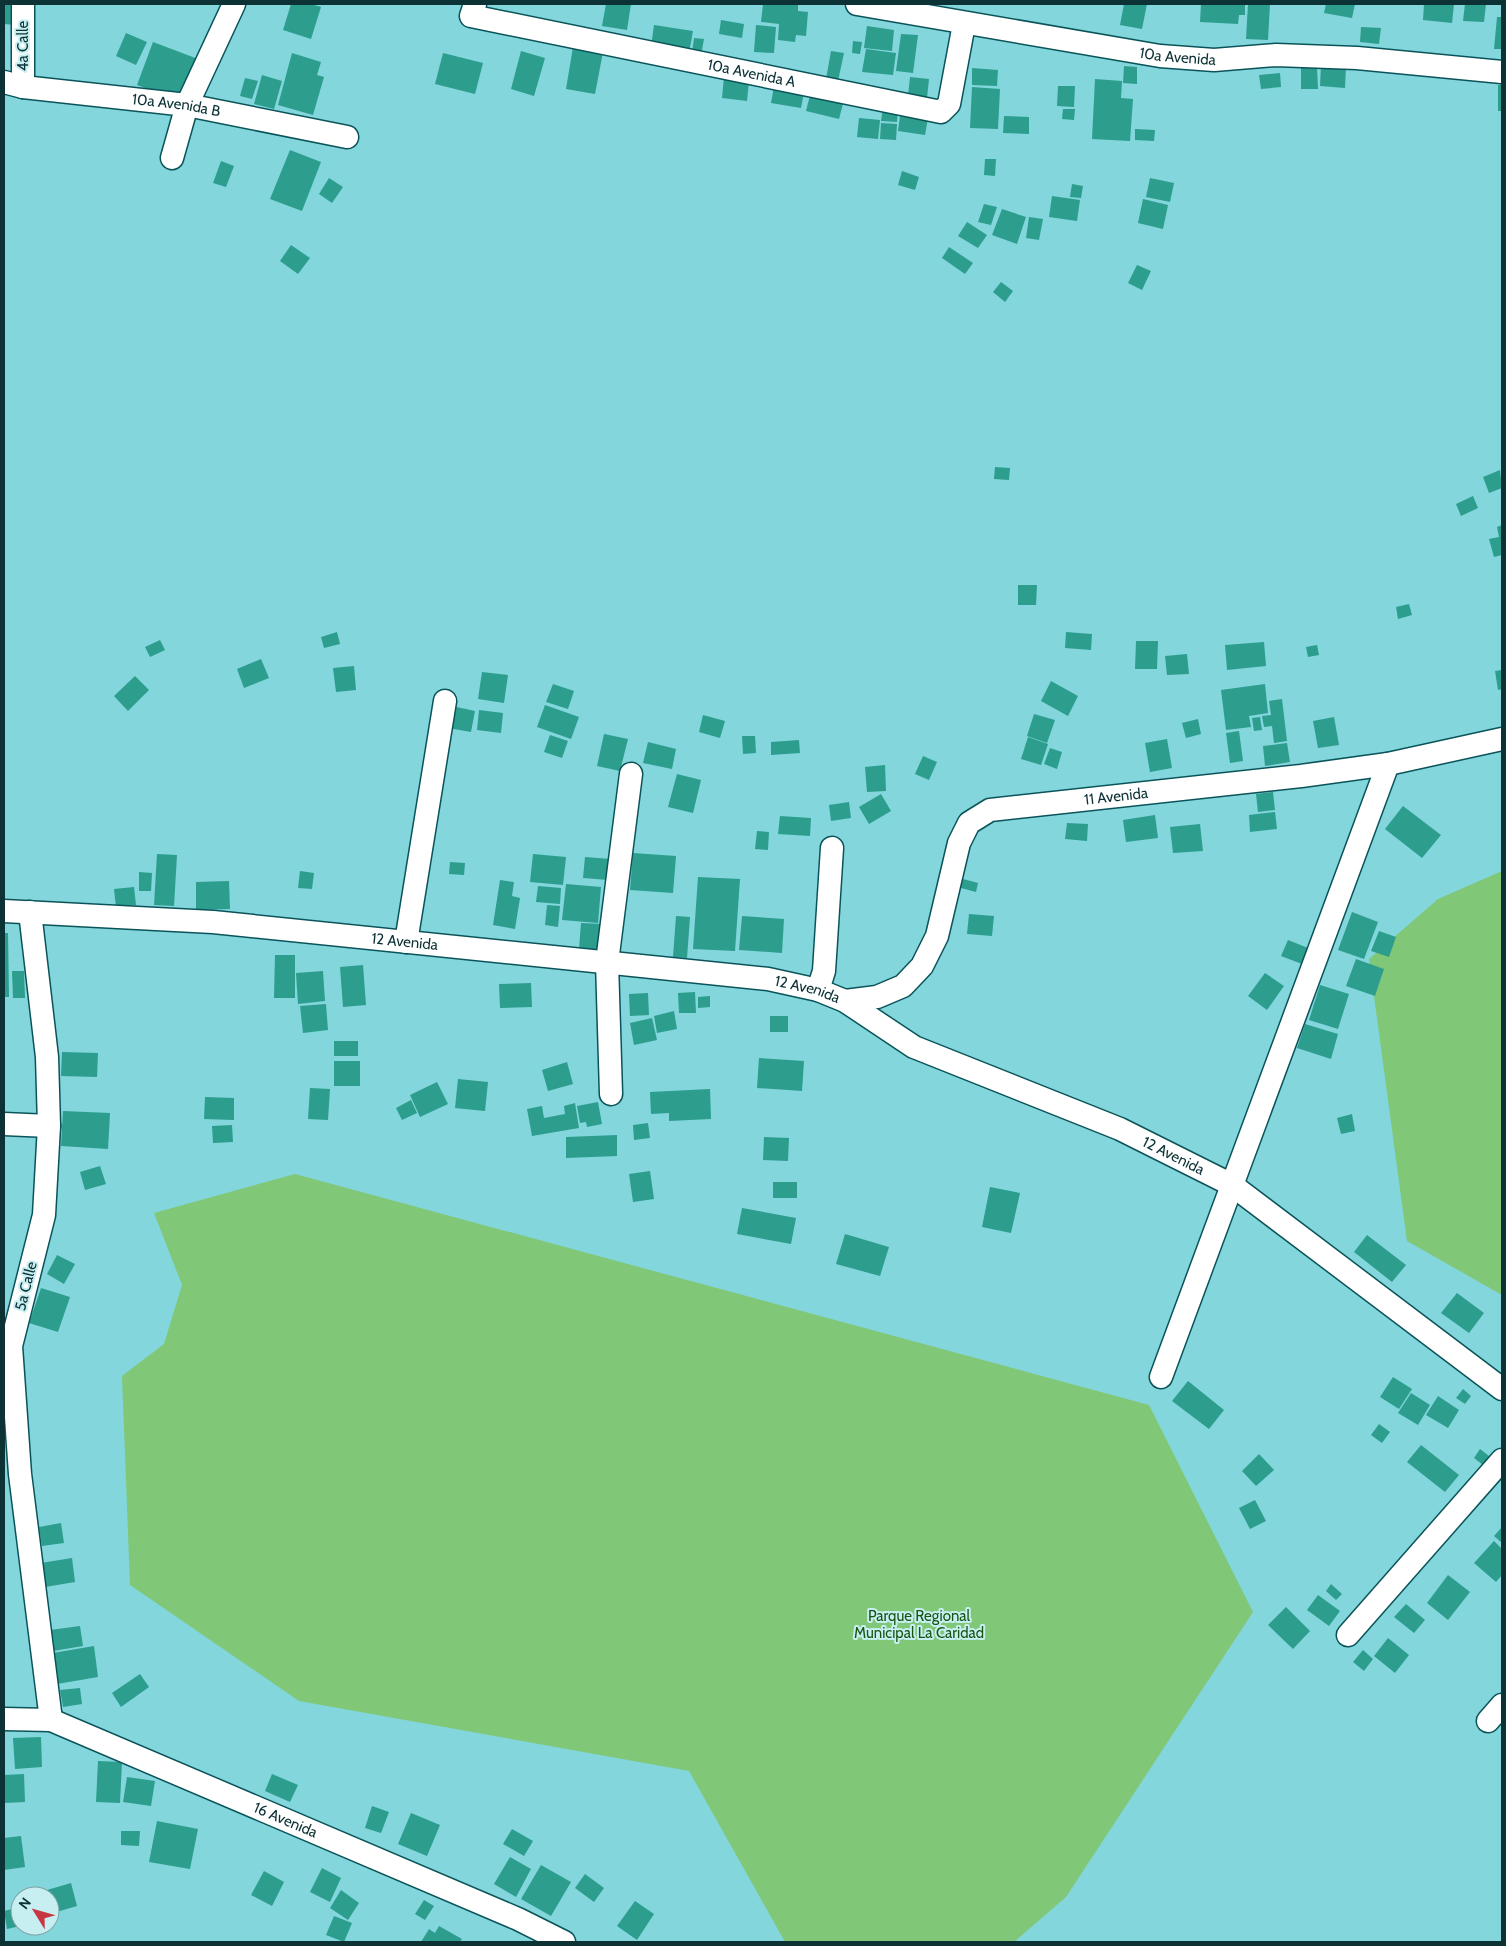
<svg xmlns="http://www.w3.org/2000/svg" width="1506" height="1946" viewBox="0 0 1506 1946" font-family="Cabin,sans-serif">
<style>
.green{fill:#80c877}
.building{fill:#2d9d8e}
.lines{fill:none;stroke-linecap:round;stroke-linejoin:round}
.minor-casing{stroke:#0a5459;stroke-width:25}
.minor{stroke:#fff;stroke-width:22}
.labels{text-anchor:middle;stroke-width:4;stroke-linejoin:round;paint-order:stroke}
.street-label{font-size:15px;fill:#0d3235;stroke:#c7eff2}
.park-label{font-size:15px;fill:#165510;stroke:#c7eff2}
</style>
<rect width="100%" height="100%" fill="#82d6dc"/>
<!-- green -->
<g class="green">
<polygon points="1502,871 1502,1295 1407,1241 1369,959 1438,899"/>
<polygon points="295,1174 1149,1405 1253,1612 1066,1897 1014,1942 785,1942 689,1771 299,1701 130,1585 122,1376 164,1344 182,1285 154,1213"/>
</g>
<!-- building -->
<g class="building">
<polygon points="4,4 17,4 16,25 4,24"/>
<polygon points="291,4 311,4 321,7 311,39 283,30"/>
<polygon points="606,4 631,4 627,30 602,26"/>
<polygon points="763,4 798,4 798,11 808,12 806,36 796,35 795,42 778,40 779,24 761,22"/>
<polygon points="1124,4 1147,4 1142,29 1120,25"/>
<polygon points="1201,4 1245,4 1245,15 1239,15 1238,24 1200,22"/>
<polygon points="1248,4 1270,4 1268,40 1246,39"/>
<polygon points="1326,4 1355,4 1352,18 1324,13"/>
<polygon points="1424,4 1454,4 1452,23 1423,20"/>
<polygon points="1465,4 1486,4 1484,22 1463,21"/>
<polygon points="1497,17 1502,17 1502,49 1494,49"/>
<polygon points="721,20 744,24 742,38 719,34"/>
<polygon points="654,25 693,31 689,53 651,47"/>
<polygon points="756,25 776,27 774,53 754,52"/>
<polygon points="867,26 894,30 892,51 864,48"/>
<polygon points="1361,27 1381,28 1379,44 1360,42"/>
<polygon points="126,33 147,42 136,65 116,56"/>
<polygon points="901,34 918,35 913,73 896,71"/>
<polygon points="694,38 704,39 701,55 692,53"/>
<polygon points="853,41 862,42 860,54 852,53"/>
<polygon points="153,42 198,59 182,102 137,85"/>
<polygon points="573,47 603,52 595,94 566,89"/>
<polygon points="866,49 896,53 893,75 862,72"/>
<polygon points="521,51 545,58 534,96 511,89"/>
<polygon points="831,51 844,53 838,81 826,79"/>
<polygon points="292,53 321,62 317,75 324,77 313,115 278,105"/>
<polygon points="443,53 483,63 475,94 435,84"/>
<polygon points="1321,65 1346,67 1345,88 1320,86"/>
<polygon points="1124,66 1137,67 1137,84 1123,83"/>
<polygon points="1301,66 1317,66 1318,89 1301,89"/>
<polygon points="972,68 998,70 997,86 972,85"/>
<polygon points="1280,73 1281,87 1261,89 1259,75"/>
<polygon points="262,75 282,81 274,109 254,104"/>
<polygon points="724,77 749,81 747,101 722,98"/>
<polygon points="910,77 929,79 927,98 908,96"/>
<polygon points="245,78 258,81 252,99 240,96"/>
<polygon points="1095,79 1122,81 1121,98 1133,99 1130,141 1092,139"/>
<polygon points="775,81 805,87 801,108 771,103"/>
<rect x="1498" y="85" width="4" height="26"/>
<polygon points="1058,86 1075,86 1074,107 1057,106"/>
<polygon points="972,87 1000,89 998,129 970,128"/>
<polygon points="812,88 845,96 839,119 806,111"/>
<polygon points="883,107 898,108 897,122 881,121"/>
<polygon points="901,109 929,113 925,135 898,131"/>
<polygon points="1063,109 1075,109 1074,120 1062,119"/>
<polygon points="1004,116 1029,117 1029,134 1003,133"/>
<polygon points="859,118 880,120 878,139 857,137"/>
<polygon points="881,123 897,124 896,140 880,139"/>
<polygon points="1135,129 1155,130 1154,141 1135,140"/>
<polygon points="290,150 321,162 302,211 270,199"/>
<polygon points="985,159 996,159 995,176 984,175"/>
<polygon points="221,161 234,166 226,187 213,183"/>
<polygon points="902,171 919,177 915,190 898,185"/>
<polygon points="329,178 343,187 332,203 319,194"/>
<polygon points="1150,178 1174,183 1170,202 1146,197"/>
<polygon points="1072,184 1083,186 1081,198 1070,197"/>
<polygon points="1052,196 1080,200 1077,221 1049,217"/>
<polygon points="1143,199 1168,205 1163,229 1138,223"/>
<polygon points="984,204 997,207 991,225 978,222"/>
<polygon points="1002,209 1026,217 1017,244 992,235"/>
<polygon points="1029,217 1043,219 1039,240 1026,238"/>
<polygon points="967,222 987,235 978,248 958,236"/>
<polygon points="291,245 310,258 298,274 280,261"/>
<polygon points="949,247 973,263 965,274 942,258"/>
<polygon points="1137,265 1151,271 1142,290 1128,283"/>
<polygon points="1001,282 1013,291 1005,302 993,292"/>
<polygon points="995,467 1010,468 1009,480 994,479"/>
<polygon points="1500,470 1502,488 1489,493 1483,477"/>
<polygon points="1473,496 1478,508 1461,516 1456,504"/>
<polygon points="1502,525 1502,555 1494,557 1489,539 1499,537 1497,527"/>
<polygon points="1018,585 1037,585 1036,605 1018,605"/>
<polygon points="1409,604 1412,615 1398,619 1396,607"/>
<polygon points="337,632 340,644 324,648 321,637"/>
<polygon points="1066,632 1092,634 1091,650 1065,648"/>
<polygon points="160,640 165,650 150,657 145,647"/>
<polygon points="1136,641 1158,641 1157,669 1135,669"/>
<polygon points="1264,642 1266,666 1227,670 1225,645"/>
<polygon points="1317,645 1319,655 1308,657 1306,647"/>
<polygon points="1187,654 1189,674 1167,675 1165,656"/>
<polygon points="261,659 269,678 244,688 237,669"/>
<polygon points="354,666 356,690 336,692 333,668"/>
<polygon points="1502,670 1502,689 1498,690 1495,671"/>
<polygon points="482,672 508,675 504,703 478,699"/>
<polygon points="135,676 149,690 128,711 114,696"/>
<polygon points="1051,681 1078,696 1068,716 1041,701"/>
<polygon points="553,684 574,691 568,709 546,702"/>
<polygon points="1265,684 1268,713 1249,716 1251,727 1226,730 1221,690"/>
<polygon points="1282,699 1287,741 1274,743 1272,726 1264,727 1262,716 1271,715 1269,701"/>
<polygon points="545,705 579,717 571,739 537,727"/>
<polygon points="452,706 475,711 471,732 448,728"/>
<polygon points="479,710 503,713 501,733 477,730"/>
<polygon points="1034,714 1055,720 1047,743 1027,736"/>
<polygon points="703,715 725,721 720,738 699,732"/>
<polygon points="1260,717 1262,730 1254,731 1252,718"/>
<polygon points="1334,717 1339,745 1318,748 1313,721"/>
<polygon points="1198,719 1201,734 1186,738 1182,723"/>
<polygon points="1239,731 1243,761 1230,763 1226,733"/>
<polygon points="604,734 628,739 620,771 597,766"/>
<polygon points="550,735 568,741 562,758 544,752"/>
<polygon points="742,736 755,736 756,753 743,754"/>
<polygon points="1028,737 1048,744 1041,765 1021,759"/>
<polygon points="1167,739 1172,768 1150,772 1145,743"/>
<polygon points="799,740 800,753 771,755 771,742"/>
<polygon points="648,742 676,749 672,769 643,763"/>
<polygon points="1287,743 1290,762 1265,766 1263,746"/>
<polygon points="1050,748 1062,752 1057,769 1044,764"/>
<polygon points="923,756 937,762 929,780 915,774"/>
<polygon points="885,765 886,791 867,792 865,767"/>
<polygon points="677,774 701,780 693,813 668,807"/>
<polygon points="1273,792 1275,810 1258,812 1256,794"/>
<polygon points="881,794 891,811 869,824 859,807"/>
<polygon points="849,802 851,818 831,821 829,805"/>
<polygon points="1403,806 1441,835 1422,858 1385,829"/>
<polygon points="1275,812 1277,829 1250,832 1249,815"/>
<polygon points="1155,815 1158,838 1126,842 1123,820"/>
<polygon points="780,816 811,818 810,836 778,834"/>
<polygon points="1067,823 1088,824 1087,841 1065,839"/>
<polygon points="1200,824 1203,851 1173,853 1170,827"/>
<polygon points="757,831 769,832 768,850 755,849"/>
<polygon points="633,853 676,856 673,893 630,890"/>
<polygon points="157,854 177,855 174,906 154,905"/>
<polygon points="533,854 566,857 563,885 530,882"/>
<polygon points="585,857 610,859 608,880 583,878"/>
<polygon points="450,862 465,863 464,875 449,874"/>
<polygon points="300,871 314,873 312,889 298,888"/>
<polygon points="139,872 152,873 151,891 139,891"/>
<polygon points="698,877 740,879 735,951 693,949"/>
<polygon points="963,879 978,883 976,892 961,888"/>
<polygon points="500,880 514,882 512,896 520,898 515,929 493,925"/>
<polygon points="229,881 230,909 196,910 196,882"/>
<polygon points="566,884 601,887 598,923 562,920"/>
<polygon points="538,886 561,888 560,904 536,902"/>
<polygon points="134,887 136,905 116,907 114,889"/>
<polygon points="547,905 560,906 558,927 545,925"/>
<polygon points="1352,912 1378,922 1364,959 1338,950"/>
<polygon points="969,914 994,916 992,936 967,934"/>
<polygon points="676,916 690,917 687,958 673,957"/>
<polygon points="742,916 784,919 782,953 739,950"/>
<polygon points="581,923 601,924 598,951 579,949"/>
<polygon points="1379,931 1396,937 1389,957 1371,951"/>
<polygon points="4,933 8,933 9,997 4,997"/>
<polygon points="1288,940 1308,948 1302,964 1281,956"/>
<polygon points="275,955 295,955 295,998 274,998"/>
<polygon points="1356,959 1384,969 1375,996 1346,986"/>
<polygon points="363,965 366,1005 343,1007 340,967"/>
<polygon points="12,971 24,971 25,998 13,998"/>
<polygon points="323,971 325,1001 298,1004 296,973"/>
<polygon points="1265,973 1284,986 1267,1010 1248,996"/>
<polygon points="531,983 532,1007 500,1008 499,984"/>
<polygon points="1320,985 1349,994 1338,1029 1309,1020"/>
<polygon points="695,992 696,1013 679,1013 678,993"/>
<polygon points="648,993 649,1015 630,1016 629,994"/>
<polygon points="710,996 710,1007 698,1008 698,997"/>
<polygon points="326,1004 328,1030 303,1033 300,1006"/>
<polygon points="674,1011 677,1029 657,1033 654,1016"/>
<rect x="770" y="1016" width="18" height="16"/>
<polygon points="652,1018 657,1040 634,1045 630,1023"/>
<polygon points="1305,1024 1338,1034 1331,1059 1297,1048"/>
<rect x="334" y="1041" width="24" height="15"/>
<polygon points="62,1052 98,1053 97,1077 61,1076"/>
<polygon points="759,1058 804,1061 802,1091 757,1088"/>
<rect x="334" y="1061" width="26" height="25"/>
<polygon points="567,1062 573,1084 548,1091 542,1070"/>
<polygon points="458,1079 488,1082 485,1111 455,1108"/>
<polygon points="437,1082 448,1104 420,1117 410,1095"/>
<polygon points="310,1088 330,1089 328,1120 308,1119"/>
<polygon points="710,1089 711,1119 669,1121 669,1113 651,1114 650,1092"/>
<polygon points="205,1097 234,1098 234,1120 204,1119"/>
<polygon points="411,1100 417,1113 402,1120 396,1108"/>
<polygon points="598,1102 602,1124 587,1127 586,1122 580,1123 577,1106"/>
<polygon points="575,1103 579,1128 532,1136 527,1109 542,1106 544,1118 565,1114 564,1106"/>
<polygon points="63,1111 110,1113 108,1149 61,1146"/>
<polygon points="1352,1114 1355,1131 1341,1134 1337,1118"/>
<polygon points="648,1123 650,1138 634,1140 633,1125"/>
<polygon points="232,1125 233,1142 213,1143 212,1126"/>
<polygon points="617,1135 617,1156 566,1158 566,1137"/>
<polygon points="764,1137 789,1138 788,1161 763,1160"/>
<polygon points="100,1166 106,1184 85,1190 80,1172"/>
<polygon points="650,1171 654,1199 633,1202 629,1174"/>
<rect x="773" y="1182" width="24" height="16"/>
<polygon points="990,1187 1020,1193 1011,1233 982,1227"/>
<polygon points="742,1208 796,1218 791,1244 737,1234"/>
<polygon points="845,1234 889,1247 880,1276 836,1264"/>
<polygon points="1367,1235 1406,1265 1392,1282 1354,1252"/>
<polygon points="57,1255 75,1264 64,1284 47,1274"/>
<polygon points="41,1288 70,1297 58,1332 29,1323"/>
<polygon points="1457,1293 1484,1313 1469,1333 1441,1313"/>
<polygon points="1393,1377 1412,1389 1399,1409 1380,1397"/>
<polygon points="1188,1381 1224,1410 1209,1429 1172,1401"/>
<polygon points="1463,1389 1471,1396 1465,1404 1456,1398"/>
<polygon points="1411,1393 1430,1405 1418,1425 1398,1413"/>
<polygon points="1438,1396 1459,1410 1448,1428 1426,1415"/>
<polygon points="1379,1424 1390,1432 1382,1443 1371,1435"/>
<polygon points="1421,1445 1459,1475 1445,1492 1407,1462"/>
<polygon points="1480,1449 1489,1456 1483,1465 1474,1458"/>
<polygon points="1259,1454 1274,1470 1256,1486 1242,1471"/>
<polygon points="1255,1500 1266,1521 1250,1529 1239,1508"/>
<polygon points="61,1523 64,1543 42,1546 39,1527"/>
<polygon points="1502,1527 1502,1543 1494,1536"/>
<polygon points="1494,1541 1502,1549 1502,1575 1496,1582 1474,1563"/>
<polygon points="72,1558 75,1582 45,1587 41,1563"/>
<polygon points="1448,1575 1470,1592 1448,1620 1427,1603"/>
<polygon points="1331,1584 1342,1594 1336,1600 1326,1591"/>
<polygon points="1318,1595 1340,1611 1329,1626 1307,1610"/>
<polygon points="1406,1604 1425,1620 1414,1633 1394,1617"/>
<polygon points="1286,1607 1310,1631 1293,1649 1268,1625"/>
<polygon points="80,1626 83,1646 53,1651 50,1630"/>
<polygon points="1388,1638 1409,1655 1395,1673 1374,1656"/>
<polygon points="94,1646 98,1677 57,1684 53,1653"/>
<polygon points="1363,1650 1373,1659 1364,1671 1353,1662"/>
<polygon points="140,1674 149,1687 121,1707 112,1693"/>
<polygon points="80,1688 82,1704 63,1707 60,1690"/>
<polygon points="41,1737 42,1767 15,1769 13,1738"/>
<polygon points="98,1761 122,1762 120,1803 96,1802"/>
<polygon points="24,1774 25,1802 4,1803 4,1775"/>
<polygon points="272,1774 298,1785 290,1802 265,1791"/>
<polygon points="127,1777 155,1781 151,1806 123,1802"/>
<polygon points="372,1806 389,1812 381,1833 365,1828"/>
<polygon points="411,1813 440,1825 427,1856 398,1844"/>
<polygon points="157,1821 198,1829 190,1869 149,1862"/>
<polygon points="512,1829 533,1841 524,1856 503,1844"/>
<polygon points="121,1831 140,1831 139,1846 121,1845"/>
<polygon points="21,1836 25,1867 4,1870 4,1838"/>
<polygon points="510,1857 531,1869 516,1897 494,1884"/>
<polygon points="541,1865 571,1882 551,1916 521,1899"/>
<polygon points="322,1868 341,1878 330,1902 310,1892"/>
<polygon points="264,1871 284,1882 272,1906 251,1895"/>
<polygon points="585,1874 604,1888 594,1902 575,1888"/>
<polygon points="71,1883 77,1906 53,1913 47,1890"/>
<polygon points="341,1890 359,1903 348,1920 330,1908"/>
<polygon points="424,1900 434,1906 425,1920 415,1914"/>
<polygon points="635,1901 654,1914 637,1940 617,1926"/>
<polygon points="20,1907 20,1926 7,1929 4,1911"/>
<polygon points="334,1916 352,1923 344,1942 326,1935"/>
<polygon points="439,1926 462,1939 460,1942 421,1942 429,1929 435,1933"/>
</g>
<g class="lines">
<!-- minor casing -->
<g class="minor-casing">
<g id="minor">
<polyline points="23,4 23,87"/>
<path id="s1" d="M475,4L471,16L941,112L949,104L964,24"/>
<path id="s2" d="M857,4L1160,56L1214,60L1276,55L1357,58L1502,72"/>
<path id="s3" d="M4,82L23,87L187,105L347,137"/>
<polyline points="172,158 187,105 234,4"/>
<path id="s4" d="M4,911L213,922L768,979L818,990L845,1001L914,1047L1120,1129L1232,1185L1502,1389"/>
<polyline points="30,912 47,1057 49,1126 44,1215 11,1346 20,1474 51,1720"/>
<polyline points="406,942 445,701"/>
<polyline points="818,990 824,971 832,848"/>
<path id="s5" d="M845,1001L877,997L903,986L922,966L937,936L959,843L969,823L990,810L1301,776L1388,764L1502,739"/>
<polyline points="611,1094 607,962 631,774"/>
<polyline points="4,1124 49,1126"/>
<polyline points="1161,1377 1388,764"/>
<polyline points="1348,1635 1502,1460"/>
<path id="s6" d="M4,1719L51,1720L518,1919L564,1942"/>
<polyline points="1488,1721 1502,1705"/>
</g>
</g>
<!-- minor -->
<use href="#minor" class="minor"/>
</g>
<g class="labels">
<!-- street labels -->
<g class="street-label">
<text transform="translate(23 46) rotate(-90)" y="5">4a Calle</text>
<text dy="5" stroke="none"><textPath href="#s2" startOffset="325">10a Avenida</textPath></text>
<text dy="5" stroke="none"><textPath href="#s1" startOffset="299">10a Avenida A</textPath></text>
<text dy="5" stroke="none"><textPath href="#s3" startOffset="174">10a Avenida B</textPath></text>
<text dy="5" stroke="none"><textPath href="#s5" startOffset="391">11 Avenida</textPath></text>
<text dy="5" stroke="none"><textPath href="#s4" startOffset="402">12 Avenida</textPath></text>
<text dy="5" stroke="none"><textPath href="#s4" startOffset="808">12 Avenida</textPath></text>
<text dy="5" stroke="none"><textPath href="#s4" startOffset="1212">12 Avenida</textPath></text>
<text transform="translate(26 1286) rotate(-76)" y="5">5a Calle</text>
<text dy="5" stroke="none"><textPath href="#s6" startOffset="302">16 Avenida</textPath></text>
</g>
<!-- park labels -->
<g class="park-label">
<text x="919" y="1621">Parque Regional<tspan x="919" dy="17">Municipal La Caridad</tspan></text>
</g>
</g>
<!-- border -->
<rect width="1506" height="1946" fill="none" stroke="#0d3235" stroke-width="10"/>
<!-- north arrow -->
<g transform="translate(35 1911) rotate(307)"><circle r="24" fill="#c7eff2" stroke="#7da3a6"/>
<path d="M0-4L9 19L0 12L-9 19Z" fill="#c73741"/>
<text y="-8" font-size="14" font-weight="bold" text-anchor="middle" fill="#0d3235">N</text>
</g>
</svg>
